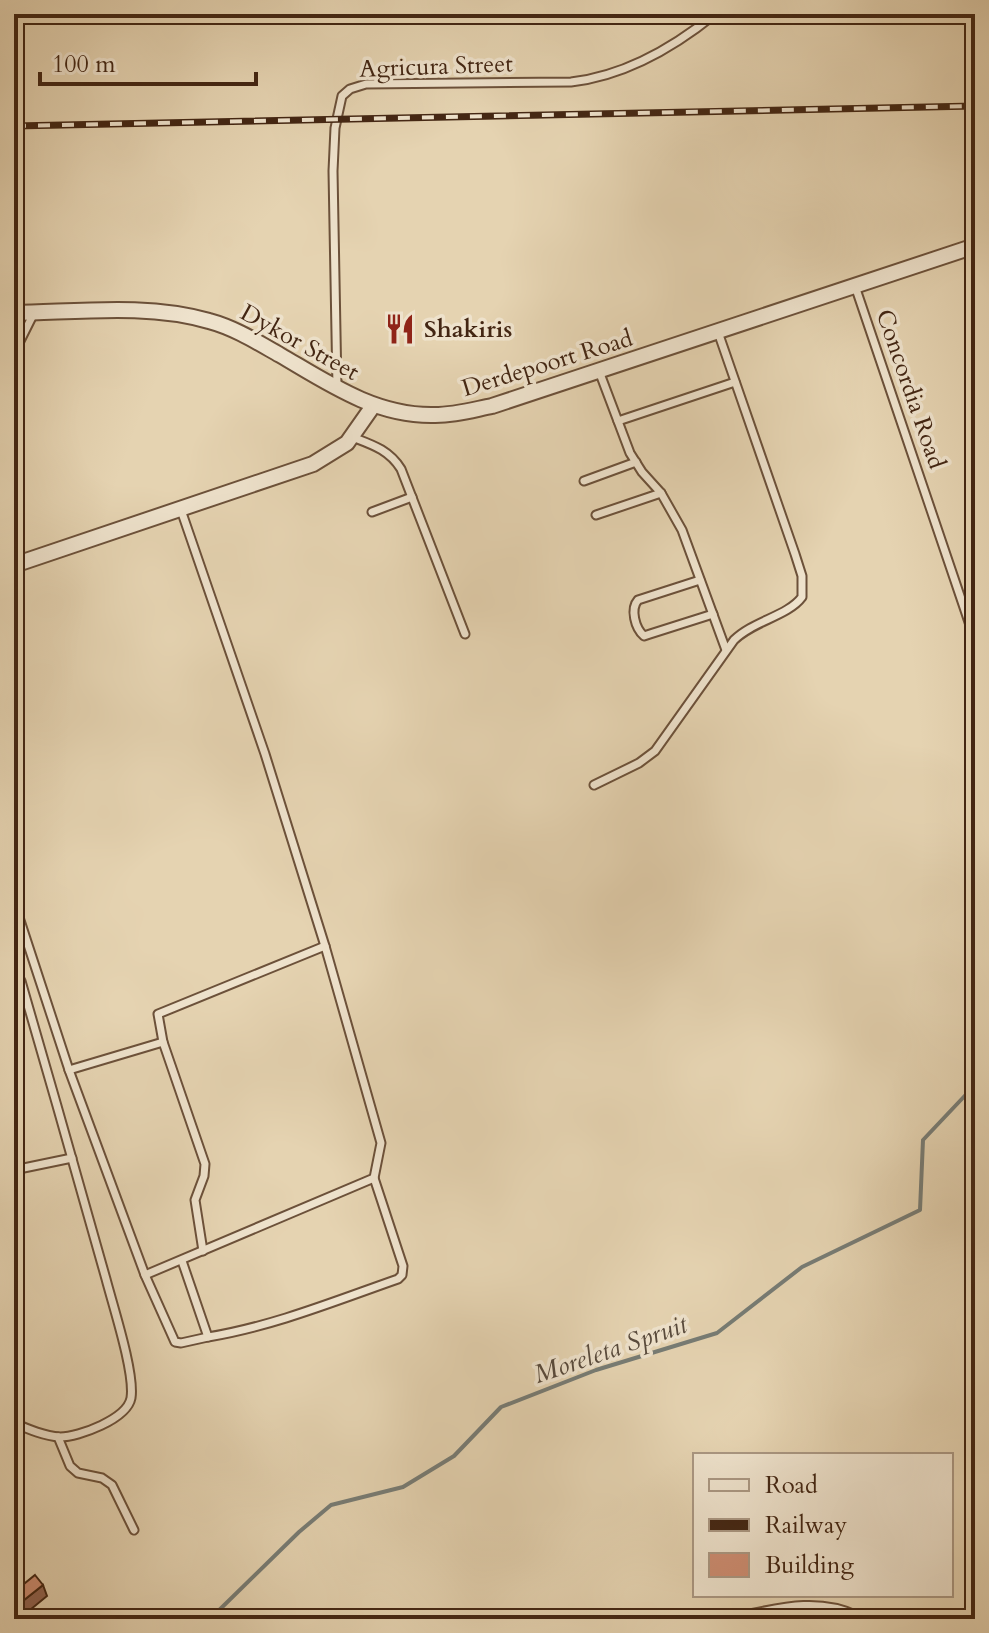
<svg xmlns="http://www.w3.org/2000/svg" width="989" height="1633" viewBox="0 0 989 1633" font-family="Cardo,serif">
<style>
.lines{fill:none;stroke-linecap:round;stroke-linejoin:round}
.stream{stroke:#777c75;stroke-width:4}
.service-casing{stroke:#6c513a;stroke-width:11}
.minor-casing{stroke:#6c513a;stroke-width:18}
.service{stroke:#eee2cc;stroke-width:7}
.minor{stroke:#eee2cc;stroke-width:14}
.rail-casing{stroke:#432613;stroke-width:7}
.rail{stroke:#eee2cc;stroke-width:4;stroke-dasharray:12;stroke-linecap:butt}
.shaded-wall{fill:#906350;stroke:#432613;stroke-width:2}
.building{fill:#cd8d72;stroke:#432613;stroke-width:2}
.labels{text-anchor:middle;stroke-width:7;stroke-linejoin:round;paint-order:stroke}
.street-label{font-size:24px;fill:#432613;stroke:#eee2cc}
.poi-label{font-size:24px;font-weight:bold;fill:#432613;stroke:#eee2cc;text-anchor:start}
.water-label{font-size:26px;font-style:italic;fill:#584a3c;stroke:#eee2cc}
</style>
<rect width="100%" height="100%" fill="#e5d3b1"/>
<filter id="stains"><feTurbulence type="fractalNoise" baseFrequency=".0025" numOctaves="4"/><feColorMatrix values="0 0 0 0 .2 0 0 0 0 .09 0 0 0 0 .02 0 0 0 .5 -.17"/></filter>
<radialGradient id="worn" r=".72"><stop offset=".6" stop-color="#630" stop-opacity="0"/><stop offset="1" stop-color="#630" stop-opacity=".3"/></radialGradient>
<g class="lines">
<!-- stream -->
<polyline class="stream" points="210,1619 299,1532 331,1505 403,1487 454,1456 501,1407 596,1370 717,1333 802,1267 920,1210 923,1140 975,1085"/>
<!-- service casing -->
<g class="service-casing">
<g id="service">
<polyline points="855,286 975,640"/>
<polyline points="14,353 34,313"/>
<polyline points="599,371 630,453 642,472 661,493 682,530 726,650"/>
<path d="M337,387L333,171L335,128L342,96L350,89L366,84L571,82C624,76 673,48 715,14"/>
<polyline points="618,421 735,382"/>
<path d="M352,437C373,445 389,450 401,469L465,634"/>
<polyline points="584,481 636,462"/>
<polyline points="372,512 412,497"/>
<polyline points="596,515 661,493"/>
<path d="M700,580L638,600C630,609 635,628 644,636L650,634L713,614"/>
<path d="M594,785L639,763L655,751L734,640C753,621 788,616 802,597V576L795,554L718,332"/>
<polyline points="14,902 69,1070 145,1275 374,1178 381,1143 325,946 265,754 181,510"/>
<path d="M14,968L21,981C50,1080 78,1180 106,1279C113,1306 135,1373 131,1398C127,1419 79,1437 60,1437C44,1436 28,1429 14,1423"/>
<polyline points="69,1070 163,1042"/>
<polyline points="14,1170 72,1158"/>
<polyline points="203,1251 195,1200 204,1176 205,1164 163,1042 158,1014 325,946"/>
<path d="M182,1261L208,1337C274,1326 335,1301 398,1279L402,1275L403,1266L374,1178"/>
<polyline points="145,1275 175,1342 181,1343 208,1337"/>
<polyline points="58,1437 70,1466 78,1473 102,1478 112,1485 134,1530"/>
</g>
</g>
<!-- minor casing -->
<g class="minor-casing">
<g id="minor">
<path d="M14,313C77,312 148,303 209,321C235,328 257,342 280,355C328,383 374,415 431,415C451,416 472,410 492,406L975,246"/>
<polyline points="14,565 313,464 347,443 373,406"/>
<path d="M743,1619C781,1611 819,1601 856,1619"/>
</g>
</g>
<!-- service -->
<use href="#service" class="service"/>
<!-- minor -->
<use href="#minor" class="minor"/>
<!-- rail casing -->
<g class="rail-casing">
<polyline id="rail" points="14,126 975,106"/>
</g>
<!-- rail -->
<use href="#rail" class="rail"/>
</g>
<!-- shaded-wall -->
<polygon class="shaded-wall" points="43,1585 47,1596 19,1619 14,1619 14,1608"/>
<!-- building -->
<polygon class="building" points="35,1575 43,1585 14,1608 14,1592"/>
<!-- icons -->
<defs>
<g id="restaurant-bare" transform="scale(2.4)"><path d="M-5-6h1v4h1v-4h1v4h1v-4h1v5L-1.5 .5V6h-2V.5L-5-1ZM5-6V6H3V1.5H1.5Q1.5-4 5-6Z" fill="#8f2418" stroke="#eee2cc" stroke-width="2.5" paint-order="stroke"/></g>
</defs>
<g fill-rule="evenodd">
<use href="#restaurant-bare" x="400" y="329"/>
</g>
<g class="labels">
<!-- street labels -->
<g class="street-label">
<text transform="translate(436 66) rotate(-2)" y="8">Agricura Street</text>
<text transform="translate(300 342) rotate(29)" y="8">Dykor Street</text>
<text transform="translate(547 363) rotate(-17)" y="8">Derdepoort Road</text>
<text transform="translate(911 389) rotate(71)" y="8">Concordia Road</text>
</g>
<!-- poi labels -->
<g class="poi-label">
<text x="424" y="337">Shakiris</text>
</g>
<!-- water labels -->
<g class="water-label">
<text transform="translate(610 1349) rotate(-19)" y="9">Moreleta Spruit</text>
</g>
</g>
<!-- margin -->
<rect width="989" height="1633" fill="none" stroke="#e5d3b1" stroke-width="48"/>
<rect x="16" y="16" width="957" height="1601" fill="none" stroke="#432613" stroke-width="4"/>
<rect x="24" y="24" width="941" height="1585" fill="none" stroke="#432613" stroke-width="2"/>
<!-- legend -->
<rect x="693" y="1453" width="260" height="144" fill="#eee2cc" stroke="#aa9782" stroke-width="2"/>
<rect x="709" y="1479" width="40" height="12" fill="#eee2cc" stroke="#aa9782" stroke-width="2"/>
<text x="765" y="1493" font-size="24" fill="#432613">Road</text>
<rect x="709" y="1519" width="40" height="12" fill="#432613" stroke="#aa9782" stroke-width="2"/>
<text x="765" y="1533" font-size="24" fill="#432613">Railway</text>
<rect x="709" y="1553" width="40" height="24" fill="#cd8d72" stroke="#aa9782" stroke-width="2"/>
<text x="765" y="1573" font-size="24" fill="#432613">Building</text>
<!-- scale -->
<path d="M40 72v12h216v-12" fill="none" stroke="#432613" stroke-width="4"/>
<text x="52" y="72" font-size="24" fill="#432613" stroke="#eee2cc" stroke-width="6" paint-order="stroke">100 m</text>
<rect width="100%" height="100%" filter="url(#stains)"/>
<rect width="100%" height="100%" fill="url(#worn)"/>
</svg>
